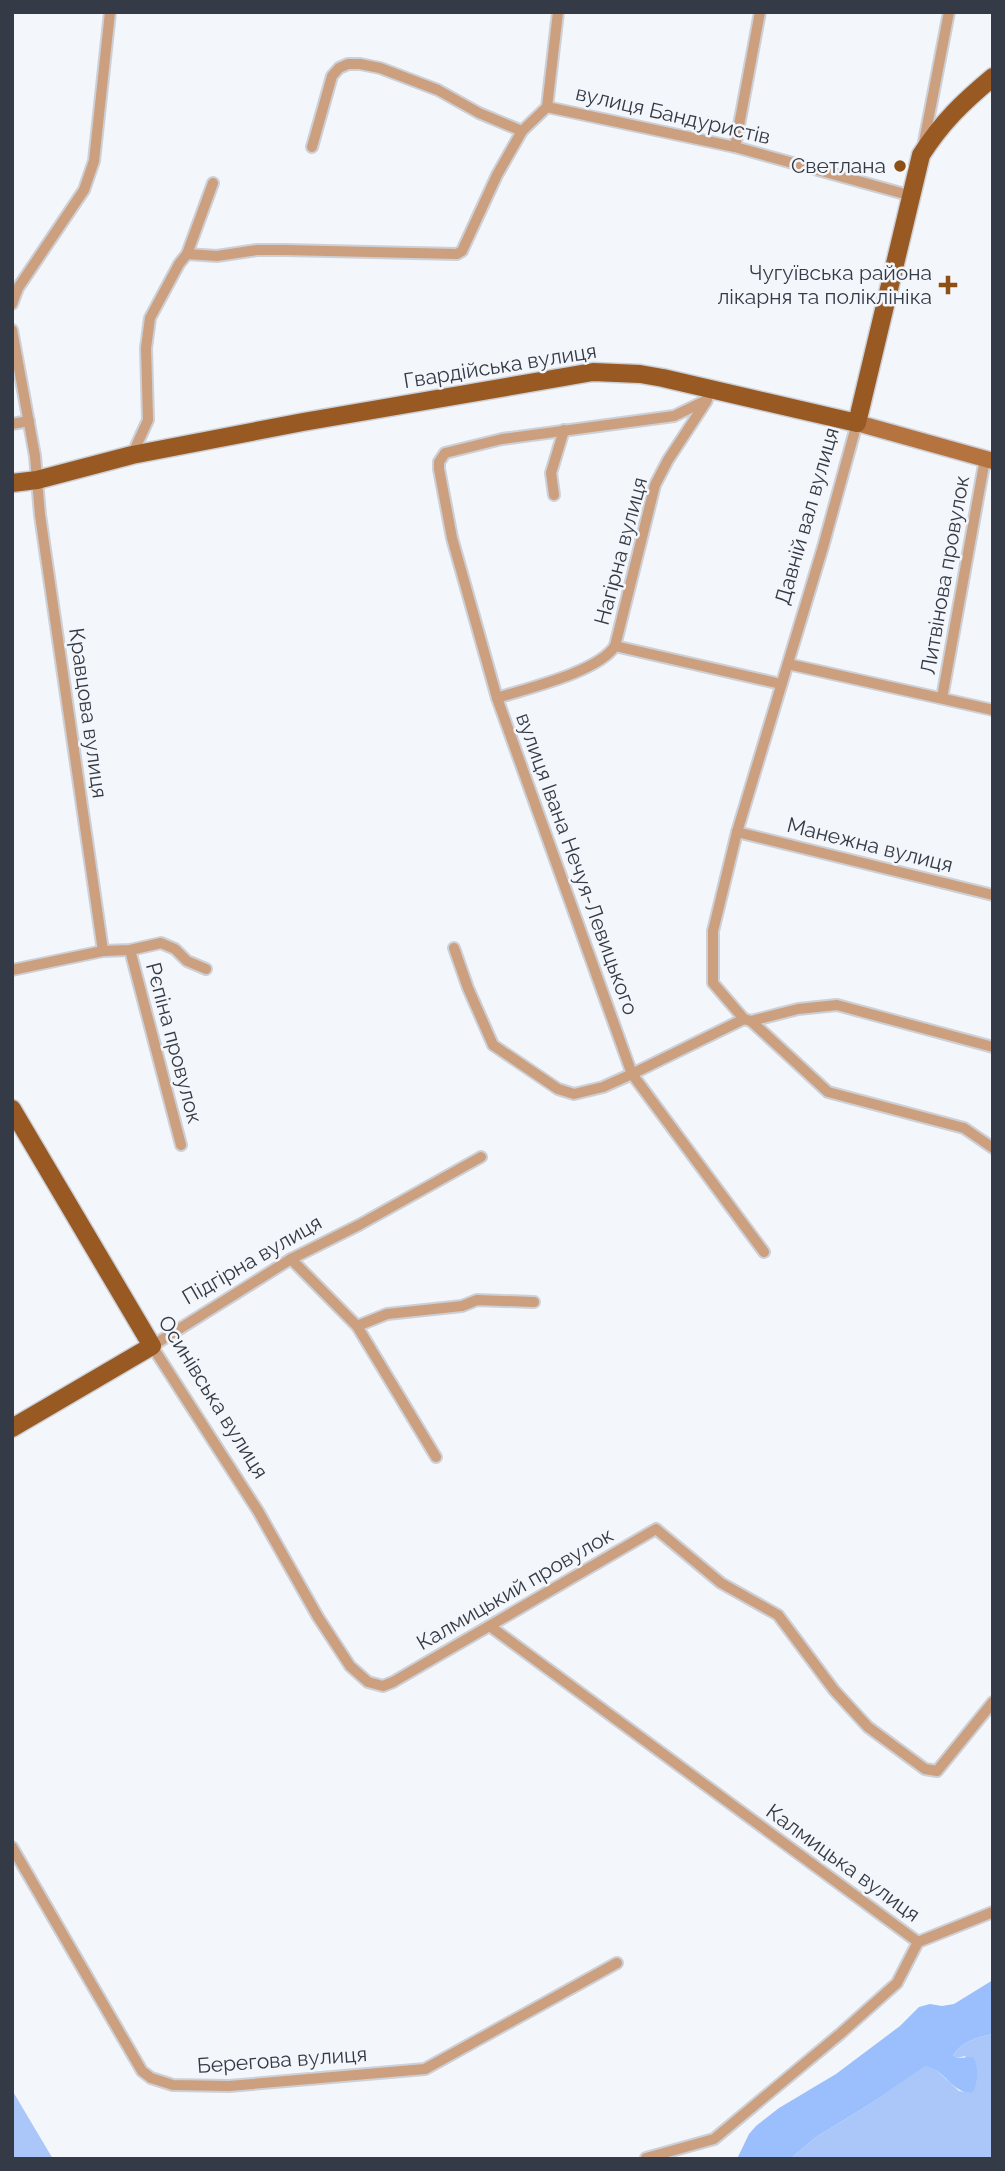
<svg xmlns="http://www.w3.org/2000/svg" width="1005" height="2171" viewBox="0 0 1005 2171" font-family="Raleway,sans-serif">
<style>
.forest{fill:#abc7f9}
.water{fill:#9bbefc}
.lines{fill:none;stroke-linecap:round;stroke-linejoin:round}
.street-casing{stroke:#cdd1d7;stroke-width:14}
.secondary-casing{stroke:#cdd1d7;stroke-width:19}
.primary-casing{stroke:#cdd1d7;stroke-width:21}
.street{stroke:#cc9f7e;stroke-width:10}
.secondary{stroke:#b57340;stroke-width:16}
.primary{stroke:#985923;stroke-width:18}
.poi-dot{fill:#8e4f15;stroke:#f3f6fb;stroke-width:2.5}
.labels{text-anchor:middle;stroke-width:5;stroke-linejoin:round;paint-order:stroke}
.street-label{font-size:21px;fill:#353b46;stroke:#f3f6fb}
.poi-label{font-size:21px;fill:#353b46;stroke:#f3f6fb;text-anchor:end}
</style>
<rect width="100%" height="100%" fill="#f3f6fb"/>
<!-- forest -->
<g class="forest">
<path d="M993,2034V2159H790L816,2137L870,2104L925,2065L933,2067L959,2091L972,2093L977,2080L965,2056L957,2058L953,2055C963,2041 977,2037 993,2034Z"/>
<polygon points="12,2090 53,2159 12,2159"/>
</g>
<!-- water -->
<path class="water" d="M993,1980V2034C977,2037 963,2041 953,2055L957,2058L973,2057C979,2068 979,2083 972,2093C951,2093 944,2068 925,2066L870,2104L816,2137L790,2159H737L749,2134L756,2126L779,2108L836,2074L900,2026L919,2007L930,2004L942,2006L954,2004Z"/>
<g class="lines">
<!-- street casing -->
<g class="street-casing">
<g id="street">
<polyline points="547,107 735,147 912,196"/>
<polyline points="312,147 332,76 339,68 348,64 360,64 380,68 438,90 479,113 522,131"/>
<polyline points="735,147 760,12"/>
<polyline points="923,147 949,12"/>
<polyline points="187,254 217,256 257,250 285,250 457,254 462,251 497,175 522,131 547,107 558,12"/>
<polyline points="12,304 18,288 84,190 94,161 110,12"/>
<polyline points="12,330 35,456 40,515 103,951"/>
<polyline points="707,400 674,416 502,439 445,453 439,462 439,469 452,538 497,698 632,1074 764,1252"/>
<polyline points="857,423 823,547 737,832 713,931 713,983 744,1019 751,1021 828,1092 964,1128 993,1148"/>
<polyline points="12,424 29,421"/>
<polyline points="132,455 148,420 146,348 150,318 179,264 187,254 213,183"/>
<polyline points="554,495 551,473 564,430"/>
<polyline points="615,646 781,684"/>
<polyline points="788,664 993,710"/>
<path d="M497,698C528,688 598,672 615,646L655,485L668,460L706,402"/>
<polyline points="942,698 985,459"/>
<polyline points="737,832 993,895"/>
<polyline points="454,948 468,988 493,1045 558,1089 574,1094 603,1087 632,1074 744,1019"/>
<polyline points="130,950 181,1145"/>
<polyline points="12,970 103,951 130,950 161,943 175,949 187,961 206,969"/>
<polyline points="751,1021 798,1009 837,1005 993,1047"/>
<polyline points="481,1157 359,1225 291,1259 152,1346 258,1511 318,1617 350,1666 368,1682 383,1686 393,1682 656,1529 721,1583 778,1615 834,1690 868,1727 925,1769 937,1771 993,1702"/>
<polyline points="291,1259 357,1326 436,1457"/>
<polyline points="357,1326 387,1314 462,1306 477,1300 534,1302"/>
<polyline points="491,1627 918,1942"/>
<polyline points="12,1847 142,2071 151,2078 173,2085 229,2086 425,2069 617,1963"/>
<polyline points="918,1942 993,1912"/>
<polyline points="646,2158 714,2139 840,2034 897,1983 918,1942"/>
</g>
</g>
<!-- secondary casing -->
<g class="secondary-casing">
<polyline id="secondary" points="857,423 993,461"/>
</g>
<!-- primary casing -->
<g class="primary-casing">
<g id="primary">
<path d="M12,483L37,480L132,455L303,422L593,372L640,374L663,378L857,423L921,155C942,122 963,102 993,77"/>
<polyline points="12,1109 152,1346 12,1428"/>
</g>
</g>
<!-- street -->
<use href="#street" class="street"/>
<!-- secondary -->
<use href="#secondary" class="secondary"/>
<!-- primary -->
<use href="#primary" class="primary"/>
</g>
<!-- markers -->
<g class="poi-dot">
<circle cx="900" cy="166" r="7"/>
<path d="M944.5 274.5h7v7h7v7h-7v7h-7v-7h-7v-7h7z"/>
</g>
<g class="labels">
<!-- street labels -->
<g class="street-label">
<text transform="translate(673 115) rotate(13)" y="7">вулиця Бандуристів</text>
<text transform="translate(500 366) rotate(-9)" y="7">Гвардійська вулиця</text>
<text transform="translate(807 516) rotate(-74)" y="7">Давній вал вулиця</text>
<text transform="translate(621 551) rotate(-75)" y="7">Нагірна вулиця</text>
<text transform="translate(945 575) rotate(-80)" y="7">Литвінова провулок</text>
<text transform="translate(88 713) rotate(82)" y="7">Кравцова вулиця</text>
<text transform="translate(870 845) rotate(14)" y="7">Манежна вулиця</text>
<text transform="translate(577 864) rotate(70)" y="7">вулиця Івана Нечуя-Левицького</text>
<text transform="translate(174 1043) rotate(75)" y="7">Рєпіна провулок</text>
<text transform="translate(252 1260) rotate(-30)" y="7">Підгірна вулиця</text>
<text transform="translate(213 1397) rotate(58)" y="7">Осинівська вулиця</text>
<text transform="translate(515 1589) rotate(-30)" y="7">Калмицький провулок</text>
<text transform="translate(843 1863) rotate(36)" y="7">Калмицька вулиця</text>
<text transform="translate(282 2060) rotate(-4)" y="7">Берегова вулиця</text>
</g>
<!-- poi labels -->
<g class="poi-label">
<text x="886" y="173">Светлана</text>
<text x="932" y="280">Чугуївська района<tspan x="932" dy="24">лікарня та поліклініка</tspan></text>
</g>
</g>
<!-- border -->
<rect width="1005" height="2171" fill="none" stroke="#353b46" stroke-width="28"/>
</svg>
